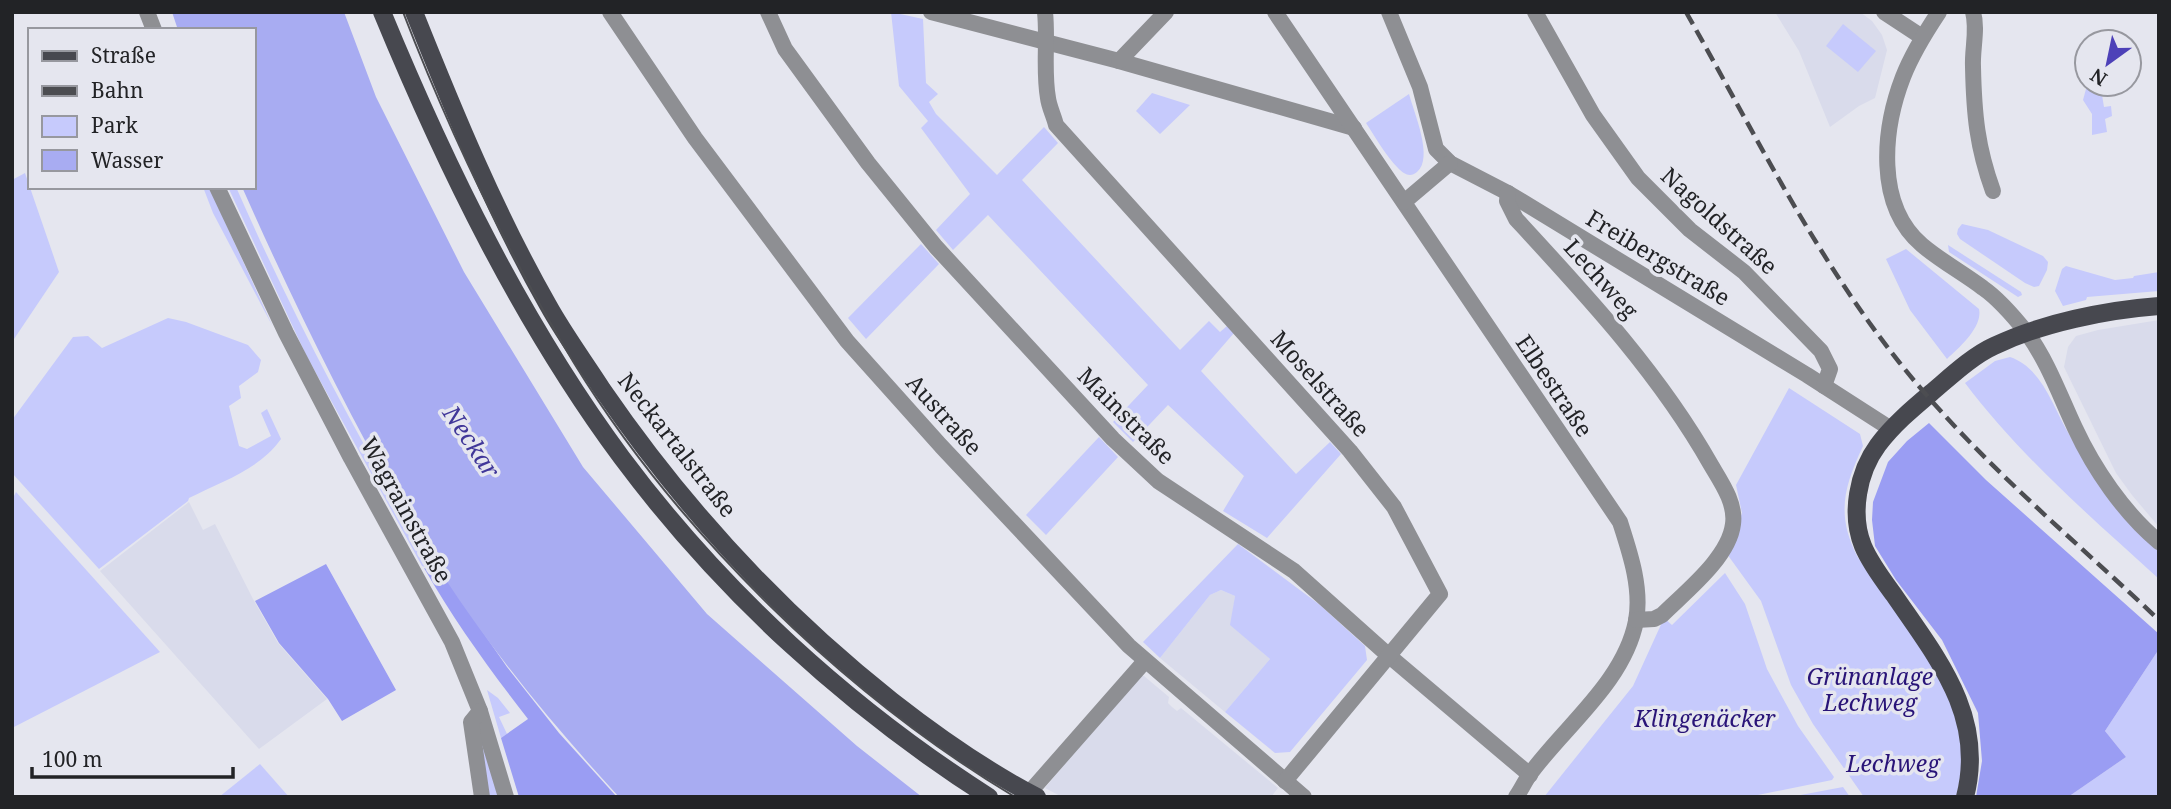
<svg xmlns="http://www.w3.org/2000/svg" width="2171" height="809" viewBox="0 0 2171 809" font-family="'Noto Serif',serif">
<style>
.built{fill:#d9dbeb}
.green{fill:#c6cafc}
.forest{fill:#9a9df3}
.water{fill:#a8acf2}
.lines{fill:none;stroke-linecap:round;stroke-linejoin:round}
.minor{stroke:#8e8f93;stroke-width:16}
.major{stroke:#47484f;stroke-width:18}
.tram{stroke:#4c4d51;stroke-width:2}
.rail{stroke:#4c4d51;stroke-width:4.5;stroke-dasharray:14 7;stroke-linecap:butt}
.labels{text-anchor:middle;stroke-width:7;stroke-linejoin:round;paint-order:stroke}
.street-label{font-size:23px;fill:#222326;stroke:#e5e6ef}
.park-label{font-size:23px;font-style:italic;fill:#291478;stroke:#e5e6ef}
.water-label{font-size:24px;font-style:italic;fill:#403799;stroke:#e5e6ef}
</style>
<rect width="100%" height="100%" fill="#e5e6ef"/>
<!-- built -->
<g class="built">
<polygon points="1775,12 1860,12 1872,21 1882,35 1887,50 1875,98 1859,106 1830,127 1799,51"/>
<polygon points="2159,320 2159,527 2132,495 2116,473 2064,367 2068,347 2076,336 2098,330"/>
<polygon points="189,502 203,530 215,524 253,599 278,643 327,699 259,749 100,571"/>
<polygon points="1221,590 1235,596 1231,625 1270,659 1225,712 1160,658 1210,595"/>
<polygon points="1137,676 1144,676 1169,697 1168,703 1172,707 1177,711 1181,708 1278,788 1271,797 1062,797 1045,788"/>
</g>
<!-- green -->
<g class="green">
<polygon points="891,12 923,19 926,83 938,94 929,102 936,114 997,175 1044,127 1058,143 1022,180 1180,350 1209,321 1220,332 1227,326 1234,333 1201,371 1296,474 1330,442 1341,454 1267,538 1223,511 1244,476 1168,405 1133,442 1113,422 1148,385 988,215 953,250 936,230 970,194 921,128 928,121 899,86"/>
<polygon points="1843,24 1876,51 1858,72 1826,46"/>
<polygon points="2086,89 2101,89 2104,107 2111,106 2112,116 2105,119 2107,132 2092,135 2092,114 2083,100"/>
<polygon points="1152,93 1190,105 1160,134 1136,111"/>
<path d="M1409,94C1414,113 1434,158 1417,172C1410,178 1404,174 1398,168C1386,156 1376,138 1366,123Z"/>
<polygon points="25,173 59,272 12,342 12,180"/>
<polygon points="203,187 209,187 273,327 213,213"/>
<path d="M228,187H236C292,315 358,437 428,558L438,572L422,566L306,355Z"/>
<polygon points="1962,224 1988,230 2043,256 2048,262 2047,270 2039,286 2034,287 2025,283 1960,239 1957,234 1958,229"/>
<polygon points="921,244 939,264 866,339 848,318"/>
<polygon points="1948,245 2021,292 2022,295 2018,297 1949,252"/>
<path d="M1906,249L1979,309C1983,327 1959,348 1947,359L1910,310L1886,259Z"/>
<polygon points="2066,266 2115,280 2133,278 2134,276 2159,272 2159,291 2087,297 2086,300 2063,306 2055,291 2062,269"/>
<path d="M168,318L186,322L248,345L261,360L258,372L239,386L241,398L229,406L239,446L247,449L271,436L261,413L267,409L281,439C259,470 222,481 189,498L188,501L99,569L12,473V420L73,337L88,336L102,348Z"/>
<path d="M2010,357C2043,368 2053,408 2070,436C2094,476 2122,520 2159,550V579C2091,517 2021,457 1965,383L1995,361Z"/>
<path d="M1789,388L1860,434L1863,446C1844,487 1836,514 1857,556C1887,601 1949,675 1959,727C1964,751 1962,774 1956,797H1864L1813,724L1791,685L1761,601L1727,554L1742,513L1736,485Z"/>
<polygon points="1099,437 1118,457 1046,535 1026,515"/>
<polygon points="16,492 160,652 12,728 12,500"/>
<polygon points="1238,544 1320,605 1365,646 1367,660 1290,752 1275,753 1225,712 1270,659 1230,625 1235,596 1221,590 1210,595 1160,658 1143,642"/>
<polygon points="1725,573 1745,604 1767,669 1798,726 1834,777 1832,780 1748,797 1544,797 1633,686 1664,618 1672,625"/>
<polygon points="2159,649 2159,797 2068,797 2126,757 2105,731"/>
<polygon points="487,690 498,698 510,713 499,717 507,734 501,738"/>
<polygon points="477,727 499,797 489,797"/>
<polygon points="260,764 289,797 219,797"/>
<polygon points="1843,787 1850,797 1790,797"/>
</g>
<!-- forest -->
<g class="forest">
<polygon points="1929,423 1986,480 2159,634 2159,649 2105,731 2126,757 2068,797 1976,797 1982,761 1978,713 1942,640 1896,580 1875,546 1872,520 1873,502 1888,462 1907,441"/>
<polygon points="326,564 396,690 342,721 328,699 279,643 255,601"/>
<path d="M424,568L444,576L507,667L559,733L617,797H519L501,738L528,719C490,670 455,622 424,568Z"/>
</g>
<!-- water -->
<path class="water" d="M172,12H344L376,97L464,272L583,467L707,614L857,746L922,797H619C550,722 484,642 430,555C359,437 298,313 242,187H254V30H178Z"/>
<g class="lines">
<!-- minor -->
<g class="minor">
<polyline points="147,12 154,30"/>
<polyline points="610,12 695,138 847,341 941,446 1129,646 1304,797"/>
<polyline points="768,12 785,49 868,163 936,247 1113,439 1158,481 1294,571 1388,655 1530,775"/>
<polyline points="931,12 1119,61 1354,128"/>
<path d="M1045,12C1048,41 1043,70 1048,98C1049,107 1054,116 1056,125L1350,451L1394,507L1440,594L1285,781"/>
<path d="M1275,12L1620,522C1630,553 1642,588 1636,621C1624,682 1565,726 1530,774C1525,781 1521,790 1516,797"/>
<polyline points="1389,12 1420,87 1436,149 1450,163 1508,193 1807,375 1891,429"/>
<polyline points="1535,12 1593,115 1638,178 1690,230 1744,272 1821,351 1830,369 1824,386"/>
<polyline points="1884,12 1922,37"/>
<path d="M1939,12C1925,33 1912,54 1903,77C1883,129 1875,205 1922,245C1941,261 1963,273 1983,288C1999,299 2015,318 2027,333C2048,362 2060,396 2075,428C2094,469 2124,513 2159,542"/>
<path d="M1973,12C1978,29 1972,49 1973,67C1974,114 1977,147 1993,191"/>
<polyline points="1119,61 1166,12"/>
<polyline points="217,187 286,333 351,458 452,642 480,711 506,797"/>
<path d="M1508,193L1507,201L1516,219C1587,296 1659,373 1711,465C1721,482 1736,503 1733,524C1729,558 1685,592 1662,615L1654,619L1636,620"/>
<polyline points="1404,202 1450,163"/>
<polyline points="480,711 471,722 482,797"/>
<polyline points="1029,793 1145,661"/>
</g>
<!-- major -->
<g class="major">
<path d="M382,12C446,167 522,323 622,458C722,592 848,707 989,797"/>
<path d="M414,12C454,112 495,212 548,305C564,334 584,361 602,389C683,507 779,612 892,701C938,737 985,770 1037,797"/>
<path d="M1965,797C1986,716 1937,658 1894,595C1883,580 1870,563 1863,546C1850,514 1858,472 1878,445C1893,425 1912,409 1931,393C1950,377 1972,356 1994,346C2042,323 2106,310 2159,306"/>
</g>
<!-- tram -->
<path class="tram" d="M403,12C450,134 507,252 574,363C679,534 844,694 1015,797"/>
<!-- rail -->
<path class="rail" d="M1686,12C1753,130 1814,255 1899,362C1975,458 2070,536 2159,620"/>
</g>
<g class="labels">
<!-- street labels -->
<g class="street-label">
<text transform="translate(1719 221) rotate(42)" y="8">Nagoldstraße</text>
<text transform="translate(1658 258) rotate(31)" y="8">Freibergstraße</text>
<text transform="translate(1601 279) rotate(48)" y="8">Lechweg</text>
<text transform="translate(1320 384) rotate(48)" y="8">Moselstraße</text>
<text transform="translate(1554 386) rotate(56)" y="8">Elbestraße</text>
<text transform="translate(944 415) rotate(48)" y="8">Austraße</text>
<text transform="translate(1126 416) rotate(45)" y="8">Mainstraße</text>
<text transform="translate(677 445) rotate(52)" y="8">Neckartalstraße</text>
<text transform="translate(406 510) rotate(61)" y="8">Wagrainstraße</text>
</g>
<!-- park labels -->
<g class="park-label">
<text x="1870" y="685">Grünanlage<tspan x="1870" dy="26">Lechweg</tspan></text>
<text x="1705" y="727">Klingenäcker</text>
<text x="1893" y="772">Lechweg</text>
</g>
<!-- water labels -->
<g class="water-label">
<text transform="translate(471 442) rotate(56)" y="8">Neckar</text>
</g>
</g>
<!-- border -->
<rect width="2171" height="809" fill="none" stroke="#222326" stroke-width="28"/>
<!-- legend -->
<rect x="28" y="28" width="228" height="161" fill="#e5e6ef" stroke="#97989f" stroke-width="2"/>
<rect x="42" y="51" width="35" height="10" fill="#47484f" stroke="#97989f" stroke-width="2"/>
<text x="91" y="63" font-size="21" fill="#222326">Straße</text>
<rect x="42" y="86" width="35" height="10" fill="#4c4d51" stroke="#97989f" stroke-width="2"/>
<text x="91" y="98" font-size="21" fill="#222326">Bahn</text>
<rect x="42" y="116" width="35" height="21" fill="#c6cafc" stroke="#97989f" stroke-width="2"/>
<text x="91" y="133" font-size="21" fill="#222326">Park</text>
<rect x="42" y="150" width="35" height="21" fill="#a8acf2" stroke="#97989f" stroke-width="2"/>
<text x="91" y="168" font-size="21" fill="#222326">Wasser</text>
<!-- north arrow -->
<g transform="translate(2108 63) rotate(213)"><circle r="33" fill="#e5e6ef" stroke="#97989f" stroke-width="2"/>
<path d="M0-5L12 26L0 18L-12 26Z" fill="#4d41b8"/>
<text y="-10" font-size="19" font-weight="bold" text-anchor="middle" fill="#222326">N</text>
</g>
<!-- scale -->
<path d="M32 767v10h201v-10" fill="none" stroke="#222326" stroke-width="3.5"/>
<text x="42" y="767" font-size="21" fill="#222326" stroke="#e5e6ef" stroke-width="5" paint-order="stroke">100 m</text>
</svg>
